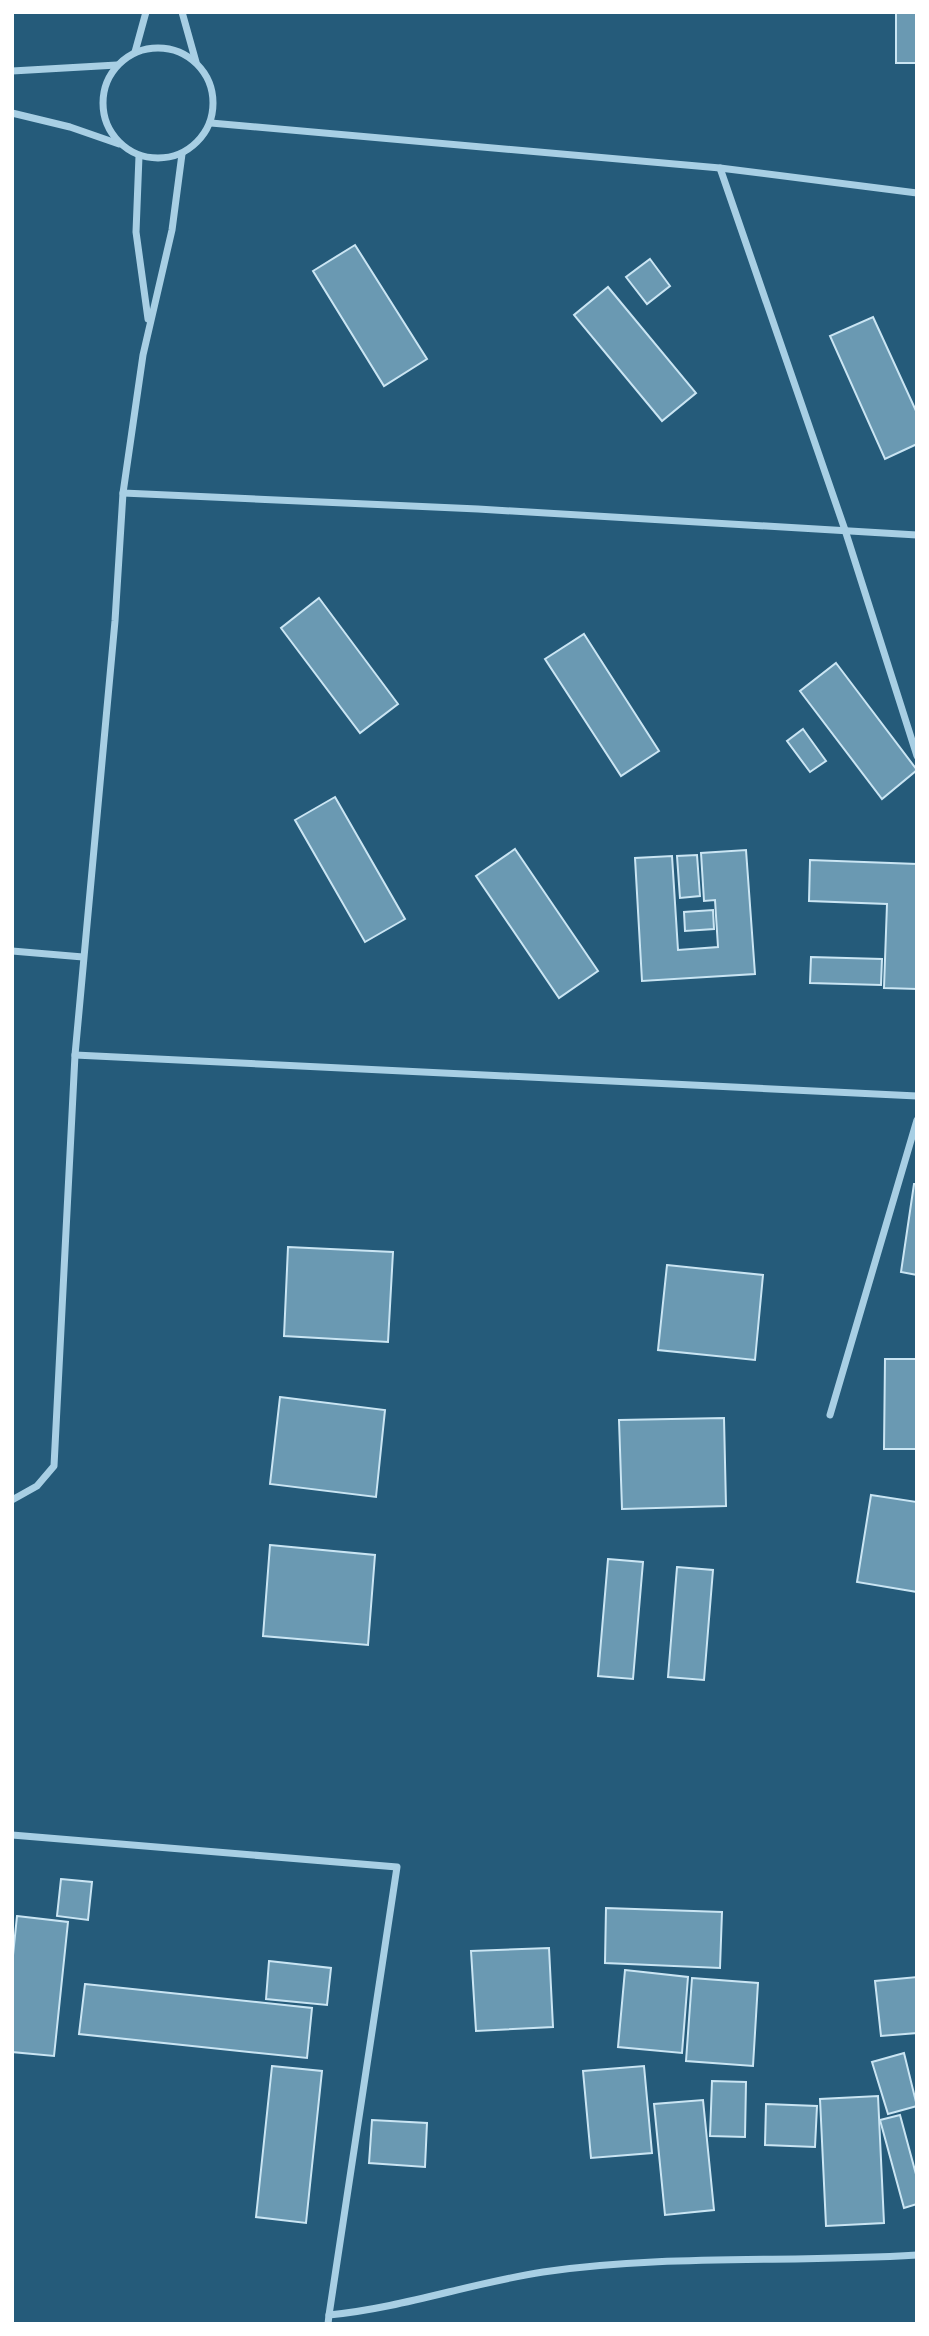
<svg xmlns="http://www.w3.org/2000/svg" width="929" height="2336" viewBox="0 0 929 2336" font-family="'Fira Sans',sans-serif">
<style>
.building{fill:#6a99b2;stroke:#cae5f3;stroke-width:2}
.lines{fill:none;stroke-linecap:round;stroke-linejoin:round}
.street{stroke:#a8cfe4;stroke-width:7}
</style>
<rect width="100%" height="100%" fill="#255b7a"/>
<!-- building -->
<g class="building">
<rect x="896" y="12" width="21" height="51"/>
<polygon points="355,245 427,359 384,386 313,271"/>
<polygon points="650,259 670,286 647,304 626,277"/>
<polygon points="608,287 696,393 662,421 574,315"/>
<polygon points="873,317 917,413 917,444 885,459 830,336"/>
<polygon points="319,598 398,704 360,733 281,628"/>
<polygon points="584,634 659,751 621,776 545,659"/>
<polygon points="836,663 917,770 882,799 800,691"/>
<polygon points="803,729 826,761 810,772 787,741"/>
<polygon points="335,797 405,919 365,942 295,820"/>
<polygon points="515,849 598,971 559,998 476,876"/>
<polygon points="746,850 755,974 642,981 635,858 672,856 678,950 718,947 715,900 704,901 701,853"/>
<polygon points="697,855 700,896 680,898 677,856"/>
<polygon points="810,860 917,864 917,989 884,988 887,904 809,901"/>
<polygon points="713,910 714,929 685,931 684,912"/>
<polygon points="811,957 882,959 881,985 810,983"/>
<polygon points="914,1184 917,1184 917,1275 901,1272"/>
<polygon points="288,1247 393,1252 388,1342 284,1336"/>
<polygon points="667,1265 763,1275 755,1360 658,1350"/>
<polygon points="885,1359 917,1359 917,1449 884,1449"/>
<polygon points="280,1397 385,1410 376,1497 270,1484"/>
<polygon points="724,1418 726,1506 622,1509 619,1420"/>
<polygon points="871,1495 917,1502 917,1592 857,1582"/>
<polygon points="270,1545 375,1555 368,1645 263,1636"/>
<polygon points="608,1559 643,1562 633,1679 598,1676"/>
<polygon points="677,1567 713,1570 704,1680 668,1677"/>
<polygon points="61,1879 92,1882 88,1920 57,1916"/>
<polygon points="606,1908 722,1912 720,1968 605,1963"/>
<polygon points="17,1916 68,1922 54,2056 12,2052 12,1965"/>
<polygon points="549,1948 553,2027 476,2031 471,1951"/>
<polygon points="269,1961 331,1968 327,2005 266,1999"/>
<polygon points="625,1970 688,1977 682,2053 618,2047"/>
<polygon points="917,1977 917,2033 881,2036 875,1981"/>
<polygon points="692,1978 758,1983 753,2066 686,2061"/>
<polygon points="85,1984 312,2008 307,2058 79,2034"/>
<polygon points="904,2053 917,2106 888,2114 872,2062"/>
<polygon points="272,2066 322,2071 306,2223 256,2217"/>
<polygon points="644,2066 652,2153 591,2158 583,2071"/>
<polygon points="712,2081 746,2082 745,2137 710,2136"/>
<polygon points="878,2096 884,2223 826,2226 820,2099"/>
<polygon points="703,2100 714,2210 665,2215 654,2104"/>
<polygon points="766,2104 817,2106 815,2147 765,2145"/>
<polygon points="900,2115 917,2178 917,2204 904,2208 880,2120"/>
<polygon points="372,2120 427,2123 425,2167 369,2163"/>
</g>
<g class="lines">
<!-- street -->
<g class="street">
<polyline points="182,12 196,62"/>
<circle cx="158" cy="103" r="55"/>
<polyline points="135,52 146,12"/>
<polyline points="12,71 117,65"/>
<polyline points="12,113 70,127 119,144"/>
<polyline points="211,123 720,168 917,193"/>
<polyline points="139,156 136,232 148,319"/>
<polyline points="720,168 845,530 917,756"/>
<polyline points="123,493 478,509 917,535"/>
<polyline points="12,951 83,957"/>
<polyline points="75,1055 917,1096"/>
<polyline points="830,1415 917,1120"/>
<polyline points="12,1500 37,1486 54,1466 75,1055 115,621 123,493 143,355 172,230 182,154"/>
<polyline points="12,1835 397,1867 329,2315"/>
<path d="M328,2324L329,2315C402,2308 471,2283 543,2272C667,2254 792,2263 917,2255"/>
</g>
</g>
<!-- border -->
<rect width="929" height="2336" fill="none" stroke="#ffffff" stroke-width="28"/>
</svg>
